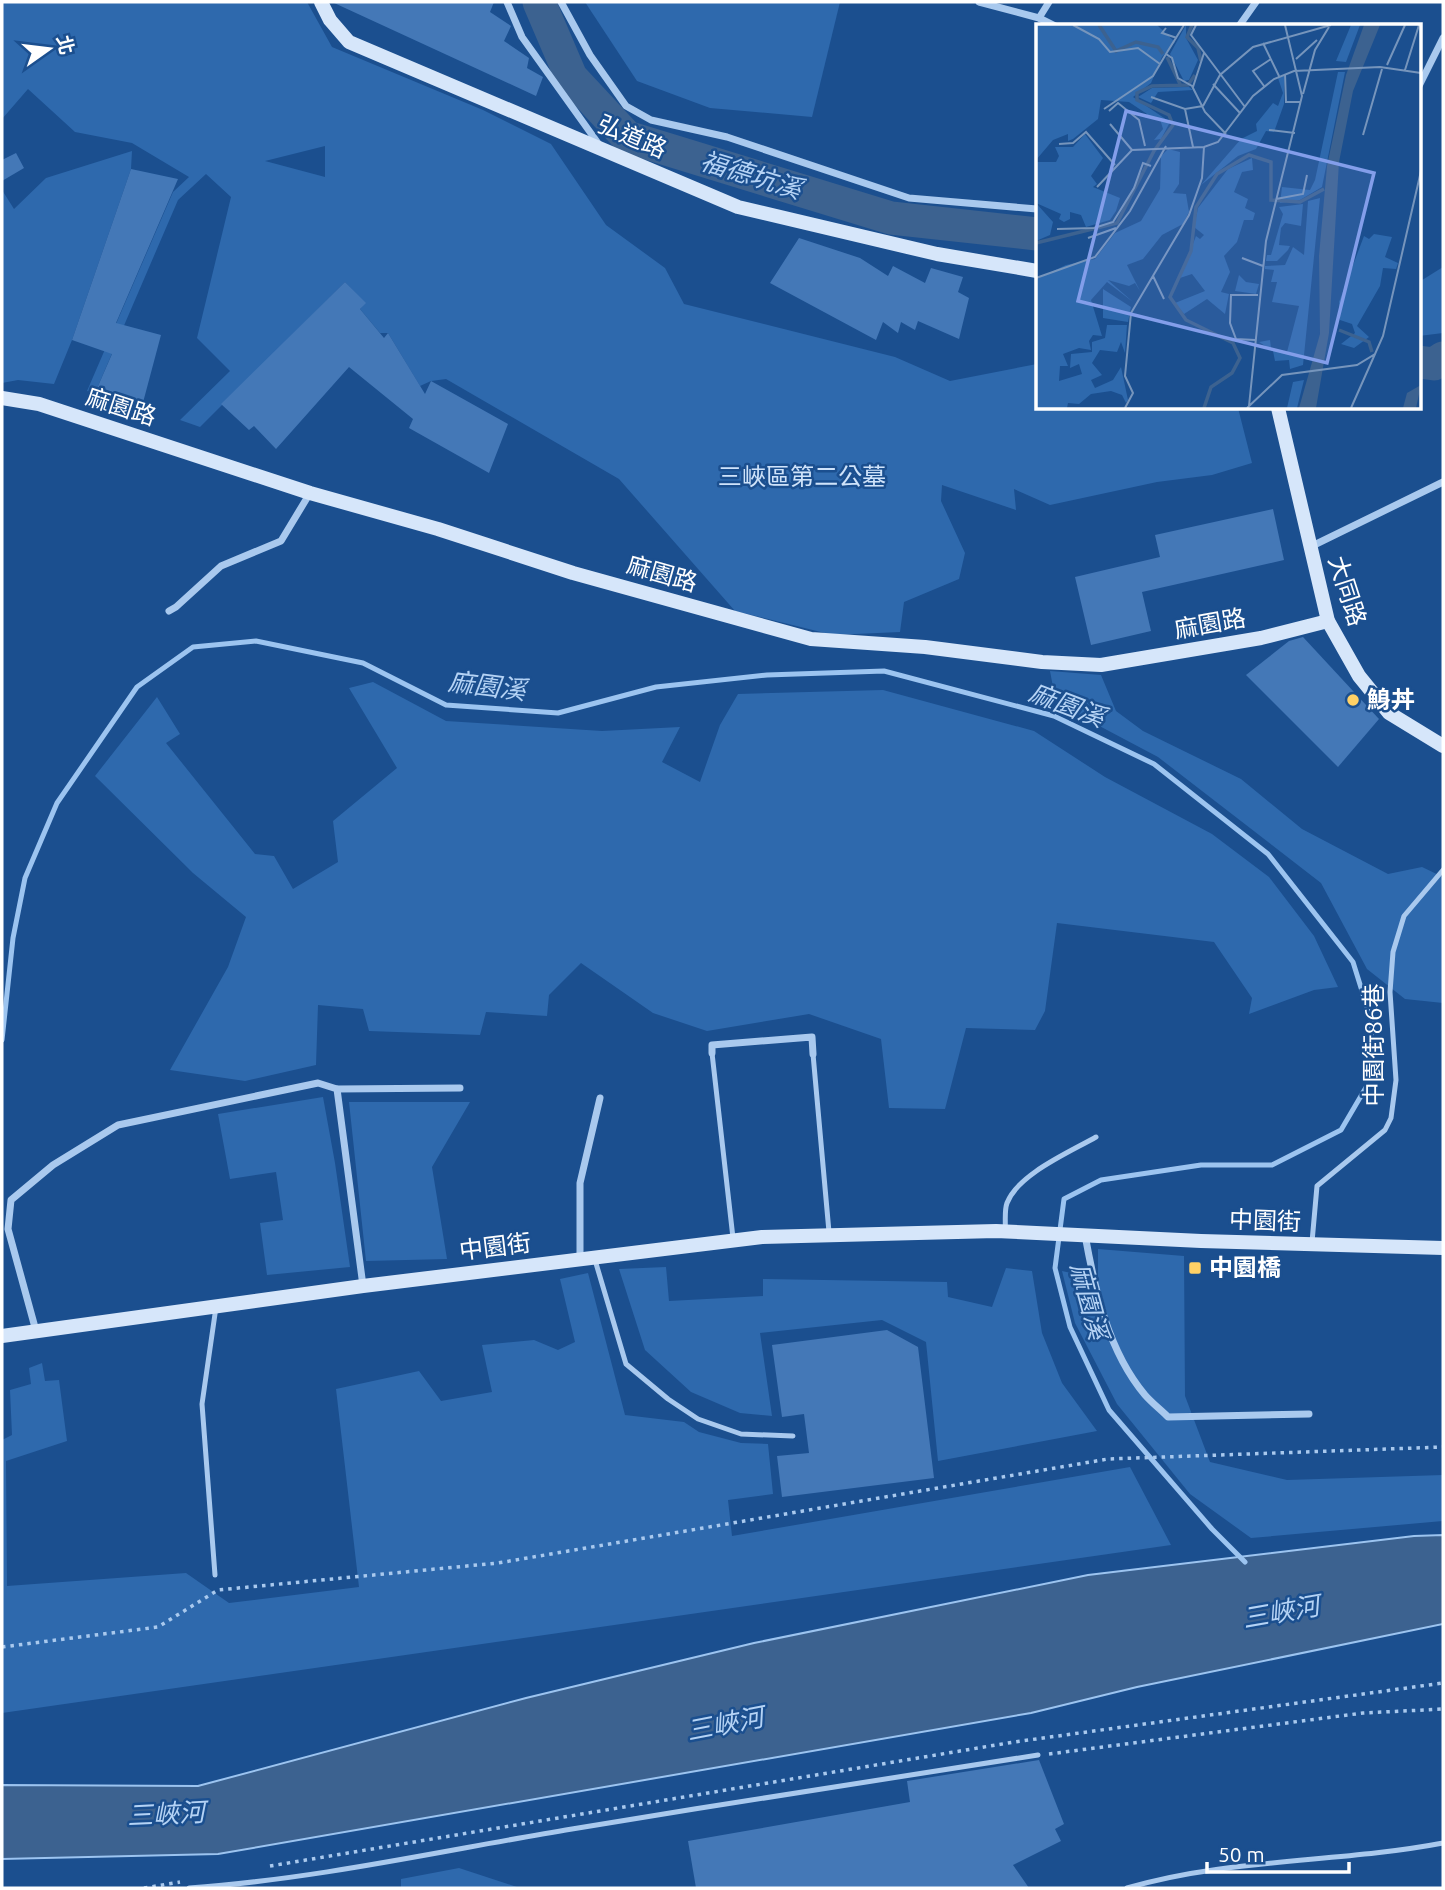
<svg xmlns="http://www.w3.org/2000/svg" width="1445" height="1890" viewBox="0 0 1445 1890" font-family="Ubuntu,'Noto Sans TC',sans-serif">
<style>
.green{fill:#2e69ad;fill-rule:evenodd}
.water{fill:#3c6290;stroke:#9cc4f0;stroke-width:2}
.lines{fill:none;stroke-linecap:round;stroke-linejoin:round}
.stream{stroke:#9cc4f0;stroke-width:5}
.river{stroke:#3c6290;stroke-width:33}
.building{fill:#4478b7}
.path{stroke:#a9c9ee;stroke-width:3.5;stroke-dasharray:3.5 5;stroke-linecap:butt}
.lane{stroke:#a9c9ee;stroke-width:5}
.street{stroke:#a9c9ee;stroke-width:7}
.secondary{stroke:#d6e6fa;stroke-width:14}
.poi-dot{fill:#ffd166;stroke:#1b4f8f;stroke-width:2.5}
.labels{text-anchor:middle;stroke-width:5;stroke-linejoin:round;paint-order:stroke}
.street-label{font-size:24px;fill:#fff;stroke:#1b4f8f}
.park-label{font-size:24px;fill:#cfe3fa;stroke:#1b4f8f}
.poi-label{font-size:24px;font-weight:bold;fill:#fff;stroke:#1b4f8f;text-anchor:start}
.water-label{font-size:26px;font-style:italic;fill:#b5d3f5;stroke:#1b4f8f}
.inset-river{fill:none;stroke:#3c6290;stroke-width:3.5}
.inset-road{fill:none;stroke:#7695bc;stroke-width:2}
.view{fill:#839eea;fill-opacity:0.15;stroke:#839eea;stroke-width:3.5}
.inset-edge{fill:none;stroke:#fff;stroke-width:3.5}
</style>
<rect width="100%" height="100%" fill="#1b4f8f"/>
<!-- green -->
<g class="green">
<path d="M2,2H307L332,47L483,110L551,144L606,225L665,268L684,304L895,357L950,381L1037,364V408H1238L1252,463L1212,475L1157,482L1050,505L1014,489L1016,510L942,485L941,501L965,553L959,579L904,602L900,632L833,635L735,611L619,479L446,379L431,381L420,386L388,333H380L360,309L365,303L345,282L200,427L180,420L230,371L197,338L231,197L206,174L178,200L95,393L87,391L173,192L189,177L132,143L75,132L28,89L2,119ZM325,146V177L265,161Z"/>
<polygon points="585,2 840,2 812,117 710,108 637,81"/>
<polygon points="132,151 131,169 72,340 54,384 18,380 2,383 2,190 14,209 46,178"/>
<polygon points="1443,267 1443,333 1419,336 1419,282"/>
<polygon points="1050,671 1101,675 1116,711 1143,731 1241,779 1302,829 1388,874 1422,867 1443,877 1443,1003 1405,999 1367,969 1321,883 1158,757 1056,703"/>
<polygon points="373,682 446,721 602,731 680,727 662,762 700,782 720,725 738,694 883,690 1034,731 1105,777 1212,834 1269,877 1314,936 1338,987 1314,990 1249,1014 1252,998 1214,942 1057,923 1045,1011 1035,1030 966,1028 945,1109 889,1108 881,1039 809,1014 707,1031 653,1013 581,963 549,995 547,1016 486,1012 480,1035 369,1031 363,1009 318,1005 316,1065 245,1081 170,1070 228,967 246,917 193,873 95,776 157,697 180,734 166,743 255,854 274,856 293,889 338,862 333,821 397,768 349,688"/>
<polygon points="323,1097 335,1163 350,1267 267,1275 260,1223 283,1220 276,1172 230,1179 218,1114"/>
<polygon points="349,1102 470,1102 432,1167 447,1259 366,1261"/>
<polygon points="1098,1249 1184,1256 1185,1396 1210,1462 1287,1480 1443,1475 1443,1521 1251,1538 1190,1494 1117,1404 1075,1323 1062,1271 1098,1279"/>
<polygon points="666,1267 669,1301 763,1296 763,1279 947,1282 948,1297 992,1307 1006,1268 1032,1271 1042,1333 1062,1383 1097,1431 938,1461 926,1342 882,1320 760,1333 772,1416 740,1413 691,1392 645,1350 619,1269"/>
<polygon points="588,1273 625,1415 684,1422 699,1432 741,1443 768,1444 773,1494 728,1500 732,1536 1130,1467 1171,1545 2,1713 2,1440 12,1435 10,1390 31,1384 29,1368 42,1363 45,1381 59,1380 67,1441 6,1461 7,1586 186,1573 229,1603 359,1587 336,1389 419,1371 441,1401 492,1392 482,1345 534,1340 558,1350 575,1342 560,1279"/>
<polygon points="459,1868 520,1888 401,1888 401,1879"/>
</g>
<!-- water -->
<polygon class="water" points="1443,1535 1443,1624 1137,1687 1031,1713 218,1854 2,1859 2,1785 198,1786 526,1698 754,1643 1088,1575 1414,1536"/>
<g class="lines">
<!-- stream -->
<polyline class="stream" points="2,1040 13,938 25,878 57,803 137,687 193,647 256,641 363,663 446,705 558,713 656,687 767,675 884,671 1054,716 1154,764 1268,854 1353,962 1372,1023 1368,1084 1341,1130 1272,1165 1201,1165 1101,1180 1064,1199 1055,1268 1070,1327 1109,1410 1212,1529 1245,1562"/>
<!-- river -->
<g class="river">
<polyline points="539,2 571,77 627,137 891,218 1037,234"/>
<polyline points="1419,362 1434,364 1443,358"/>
</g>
</g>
<!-- building -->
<g class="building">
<polygon points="332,2 494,2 490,12 511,26 504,41 529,58 527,68 543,77 536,96"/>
<polygon points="16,153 24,168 2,181 2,160"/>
<polygon points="131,169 178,179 116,323 161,335 141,410 95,393 112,354 72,340"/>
<polygon points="799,238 860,258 888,276 893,266 925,283 931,268 963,277 958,292 969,298 959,339 918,321 915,330 901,322 898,333 883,322 876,340 770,283"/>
<polygon points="345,282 366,303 360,309 384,338 388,333 425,394 431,381 508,424 489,473 409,428 413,419 349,367 276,449 254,426 249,430 221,404"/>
<polygon points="1273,509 1284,560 1142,592 1151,631 1091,645 1075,577 1160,557 1155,535"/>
<polygon points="1303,637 1379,719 1338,767 1246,675 1289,641"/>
<polygon points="887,1330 918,1347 934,1478 782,1497 777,1456 809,1453 804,1414 782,1417 772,1345"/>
<polygon points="1039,1760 1064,1824 1055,1829 1061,1841 1013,1865 1029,1888 696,1888 688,1841 910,1802 907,1781"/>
</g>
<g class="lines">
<!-- path -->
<g class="path">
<polyline points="2,1647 158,1627 218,1590 498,1563 1108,1459 1443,1447"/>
<polyline points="1049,1754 1363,1713 1443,1709"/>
<polyline points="270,1866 1014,1742 1443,1683"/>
<polyline points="144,1888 180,1882"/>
</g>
<!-- lane -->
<g class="lane">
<polyline points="712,1053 733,1238"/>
<polyline points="813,1054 829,1232"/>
<path d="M1005,1231C1006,1223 1004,1211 1007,1203C1018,1174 1070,1152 1096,1137"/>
<polyline points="1312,1242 1317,1186 1385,1130 1391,1118 1396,1080 1390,992 1393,952 1404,916 1443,870"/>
<polyline points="595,1260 626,1364 668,1399 698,1419 741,1434 793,1436"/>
<polyline points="215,1575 202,1404 216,1307"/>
<path d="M189,1888C318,1879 445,1850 572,1829C727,1803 882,1780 1038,1755"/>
<path d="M1127,1888C1229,1858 1338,1863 1443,1843"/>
</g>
<!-- street -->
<g class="street">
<polyline points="507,2 522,37 600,146"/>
<polyline points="561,2 590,55 626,106 651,120 727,137 909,198 1037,209"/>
<polyline points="979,2 1039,18 1055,26"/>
<polyline points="1039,18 1049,2"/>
<polyline points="1239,26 1256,2"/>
<polyline points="1419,86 1443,38"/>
<polyline points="1310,547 1443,482"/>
<polyline points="169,611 176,607 221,566 281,541 310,493"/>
<polyline points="712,1053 712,1045 812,1037 813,1054"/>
<polyline points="337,1089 460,1088"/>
<path d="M1085,1235C1095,1290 1108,1351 1145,1395C1152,1403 1161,1410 1168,1417L1309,1414"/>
<polyline points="580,1259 580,1183 600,1098"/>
<polyline points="36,1331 8,1229 11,1200 53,1165 118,1125 318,1083 337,1089 363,1286"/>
</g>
<!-- secondary -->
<g class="secondary">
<polyline points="321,2 330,20 349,42 738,207 937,254 1037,271"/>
<polyline points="2,398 39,404 310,493 438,529 573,573 811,639 925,647 1042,662 1101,665 1261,638 1328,621"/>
<polyline points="1278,408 1328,621 1359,676 1389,713 1443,746"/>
<polyline points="2,1336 363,1286 762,1237 996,1231 1201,1241 1443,1248"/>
</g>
</g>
<!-- markers -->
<g class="poi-dot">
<circle cx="1353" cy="700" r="7"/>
<rect x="1188" y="1261" width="14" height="14" rx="3.5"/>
</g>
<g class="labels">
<!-- street labels -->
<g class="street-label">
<text transform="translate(632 137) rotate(23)" y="8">弘道路</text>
<text transform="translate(121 407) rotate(18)" y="8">麻園路</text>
<text transform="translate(662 574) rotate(16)" y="8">麻園路</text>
<text transform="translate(1347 591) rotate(72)" y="8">大同路</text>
<text transform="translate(1210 624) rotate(-10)" y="8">麻園路</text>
<text transform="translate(1374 1045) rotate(-90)" y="8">中園街86巷</text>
<text transform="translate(1265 1221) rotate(2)" y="8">中園街</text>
<text transform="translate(495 1247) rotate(-7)" y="8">中園街</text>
</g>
<!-- park labels -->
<g class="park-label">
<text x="802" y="485">三峽區第二公墓</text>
</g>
<!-- poi labels -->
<g class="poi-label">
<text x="1367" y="708">鯓丼</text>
<text x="1209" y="1276">中園橋</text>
</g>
<!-- water labels -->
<g class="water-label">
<text transform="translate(751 175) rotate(17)" y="9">福德坑溪</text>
<text transform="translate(487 686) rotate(7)" y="9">麻園溪</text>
<text transform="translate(1067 705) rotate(21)" y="9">麻園溪</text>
<text transform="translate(1089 1301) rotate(75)" y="9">麻園溪</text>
<text transform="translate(1281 1612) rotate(-10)" y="9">三峽河</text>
<text transform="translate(725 1724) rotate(-11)" y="9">三峽河</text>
<text transform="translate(166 1814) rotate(-3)" y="9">三峽河</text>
</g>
</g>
<!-- overview -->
<g transform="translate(1036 24)">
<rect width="385" height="385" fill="#1b4f8f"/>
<path d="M0,1H121L139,18L126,33L115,59L97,73L134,98L125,115L118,116L127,105L124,95L109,94L111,90L93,78L65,76L62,95L37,115L32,117V110L17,116L0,136ZM150,1V14L162,36L153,56L148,57L134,30ZM315,1H324L310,38L300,37ZM302,48H309L286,163L264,176L244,179L246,163L274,166L279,156ZM248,52V80L238,108L230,107L220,125L202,132L165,161L205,115L221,107L220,100L237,79L242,82L247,69L242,54ZM153,63L157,66L122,68L115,79L102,73L116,64ZM49,110L67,134L55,152L61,160L57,163L84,174L80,187L74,196L50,203L45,191L34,188V195L28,198L23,195L25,190L0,179L17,198L14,211L0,217V138H20L23,132L19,123H37ZM132,125L144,128L143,160L137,169L150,170L153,188L147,200L126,211L107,235L91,241L104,267L99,259L93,262L72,256L97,278L71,258L55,276L66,312L57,311L53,317L55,326L43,324L27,330L32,342H24L23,357L46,350L43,340L34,344L35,330L56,328V318L69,314L71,301H91L89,329L85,318L81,328L64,326L56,339L66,351L55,356L59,364L77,356L85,343L92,376L90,379L86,371L75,367L55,370L43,380L32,379L31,384H0V255L30,241L59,235L79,209L105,197L124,165L125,132ZM216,134L217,146L206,148L198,168L212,175L209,184L219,189L217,196H208L201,218L188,232L194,248L185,268L193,270L189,290L171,275L148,290L139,279L169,267L156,250L144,254L160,212L164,215L168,211L158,203L162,184L192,145ZM284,174L267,341L254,345L253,336L239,337L237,327L223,318L234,316L235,324L251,328L263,282L236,278L241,258H235L238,246L229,245V242L249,241L257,223L268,231L272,177ZM267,180L265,202L249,199L245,204L243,221L254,222L252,226L241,237H230L231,231H235L247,190L243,183ZM338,210L356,213L349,233L362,239L360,245L347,244L344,262L321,302L333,313L318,324L305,320L319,309L316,300L304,296L303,278L328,212L333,215ZM203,251L210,258L223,260L220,270L199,267ZM67,265L95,283L92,298L67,294ZM268,356L261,384H251L257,358Z" fill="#2e69ad"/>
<path d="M328,1H344L317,67L303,138L293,309L280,384H263L284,310L283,232L291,142L310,51ZM385,361L380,384H367L371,369Z" fill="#3c6290"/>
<path class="inset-river" d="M63,1L80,27L100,18L122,23L127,30M156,1L151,13L162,24L165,37M131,33L145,62M0,219L81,199L118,127L137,101L133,91L101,76V69L116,62L152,61L159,51M303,306L333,318L336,328M168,384L175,363L196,349L204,334L197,319L150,296L134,273L155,227L160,183L181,150L213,131L235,138V176L264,178L288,165"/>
<path class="inset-road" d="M37,1L63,15L74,28L102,24L124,40M148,1L130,30L136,34L142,54L156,62L169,88L190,110M160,1L155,11L209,83M130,4L126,9L141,14M227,19L243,52M260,35L281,16M351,41L369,1M369,46L383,1M249,50L250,78H265M177,60L204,89M228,62L217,47L235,35M157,63L168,29M267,70L279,26L293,3M115,73L149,85L167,82M167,82L184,51L217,23L295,1M68,85L117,52L130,30M149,85L157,123M73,87L82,79L103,96L109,122M74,100L96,126M233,106L259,109M327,111L346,45M23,120L37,119L50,108L79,141M61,163L96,126L168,123L182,118L217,72L238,55L258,47L344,43L385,49M240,175L267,170L271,151M21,205L58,204L77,198L98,164L107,139L115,142M52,214L80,204M206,234L227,242M117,252L128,275M0,254L59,233L94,187L130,122M219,316L200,315L194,299L195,271H222M213,382L230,217L266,72L249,1M89,384L97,369L89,352L95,289L153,191L166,154L168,123M211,384L246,351L321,341L339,330L347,312L385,147M315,384L339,330"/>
<path class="view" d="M90,87L338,149L291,339L42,277Z"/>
<rect width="385" height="385" class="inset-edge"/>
</g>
<!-- border -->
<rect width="1445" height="1890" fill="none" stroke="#ffffff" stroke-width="7"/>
<!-- north arrow -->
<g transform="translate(49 49) rotate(76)" stroke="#1b4f8f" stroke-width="5" paint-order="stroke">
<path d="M0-5L12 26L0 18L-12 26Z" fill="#ffffff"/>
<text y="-10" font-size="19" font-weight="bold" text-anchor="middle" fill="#ffffff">北</text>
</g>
<!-- scale -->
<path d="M1207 1862v10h142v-10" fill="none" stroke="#ffffff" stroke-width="3.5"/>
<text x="1218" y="1862" font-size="21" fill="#ffffff" stroke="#1b4f8f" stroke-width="5" paint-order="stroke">50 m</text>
</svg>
